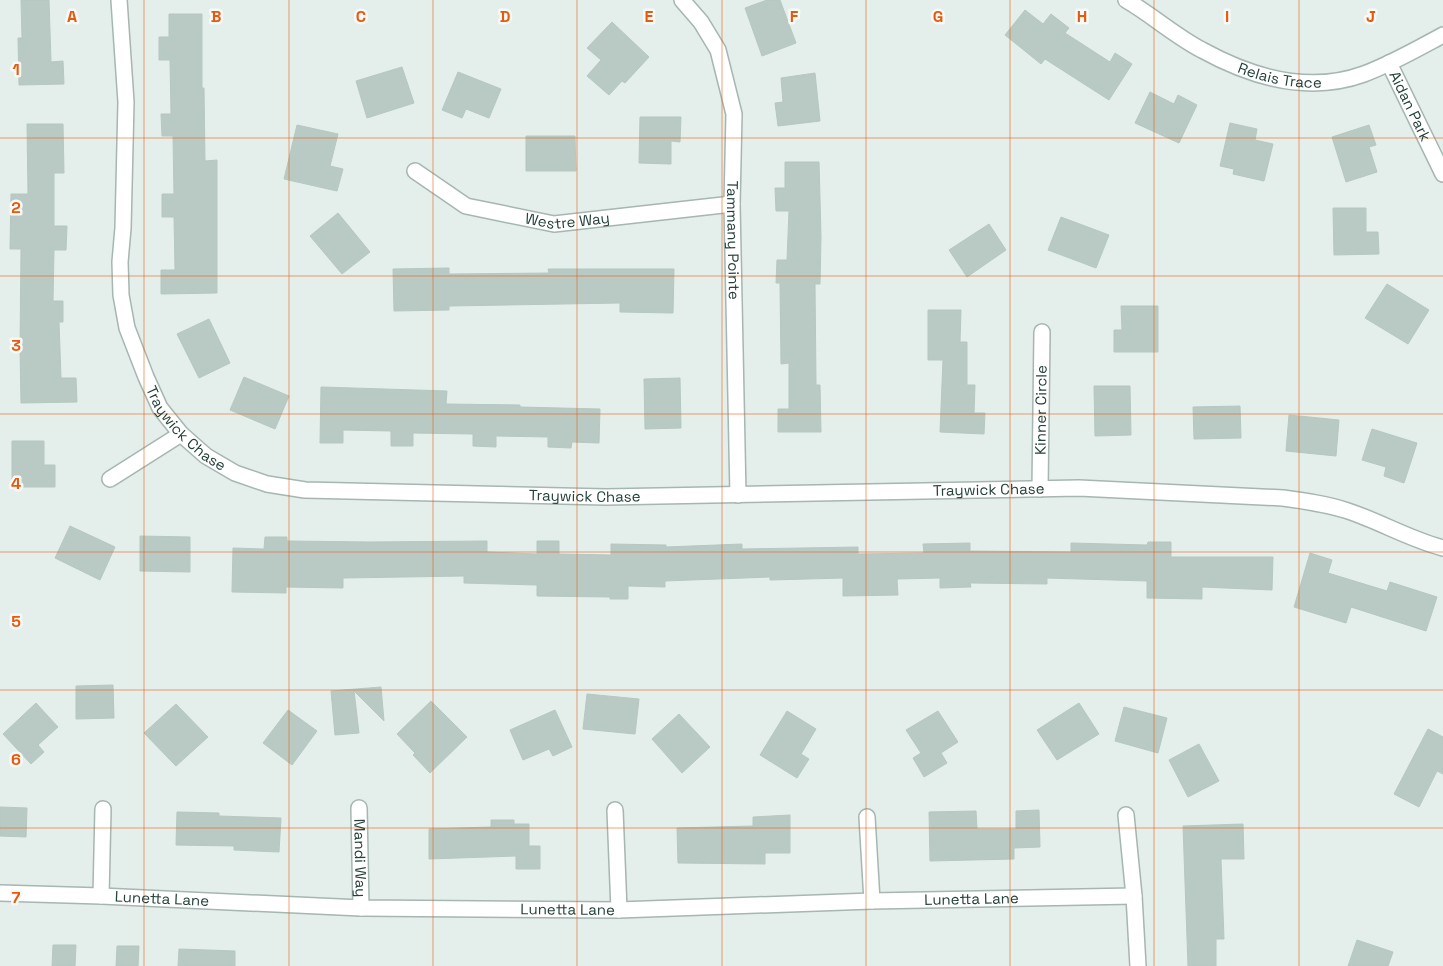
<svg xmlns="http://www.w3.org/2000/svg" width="1443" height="966" viewBox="0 0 1443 966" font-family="'Space Grotesk',sans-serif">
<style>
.building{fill:#b9c9c4;stroke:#b6c8c2}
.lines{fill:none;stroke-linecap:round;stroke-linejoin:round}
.street-casing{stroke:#a6b6b2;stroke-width:18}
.street{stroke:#fff;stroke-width:15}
.grid{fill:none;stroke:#e8590c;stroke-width:1;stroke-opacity:0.55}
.labels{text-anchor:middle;stroke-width:5;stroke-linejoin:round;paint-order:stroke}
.street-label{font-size:15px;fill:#23403b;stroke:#f5faf8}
.grid-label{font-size:16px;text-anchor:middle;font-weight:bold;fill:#e8590c;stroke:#f5faf8;stroke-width:5;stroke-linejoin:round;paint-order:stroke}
</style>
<rect width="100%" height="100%" fill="#e4eeea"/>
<!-- building -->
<g class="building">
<polygon points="21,0 49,0 51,62 63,61 64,84 19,85 18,38 22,38"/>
<polygon points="767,0 780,0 796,43 762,56 745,8"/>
<polygon points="1025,10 1043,24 1051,14 1069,28 1065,33 1110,62 1115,53 1132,64 1109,100 1045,59 1041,64 1005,35"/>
<polygon points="169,14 202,14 202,88 204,88 205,161 217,160 217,293 161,294 161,270 175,270 174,217 162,217 162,194 174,194 173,136 162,136 161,114 171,114 170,60 159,60 159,37 169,37"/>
<polygon points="612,22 649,57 625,83 622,81 609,95 587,76 601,60 587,48"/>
<polygon points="402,67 414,103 367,118 356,81"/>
<polygon points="458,72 501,89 489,118 466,109 462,118 442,110"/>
<polygon points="815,73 820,121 778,126 775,103 783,102 781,78"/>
<polygon points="1150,92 1174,104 1178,95 1197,105 1179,143 1135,123"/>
<polygon points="640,117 681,117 680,142 671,141 671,164 639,163"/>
<polygon points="1230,123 1257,129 1255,140 1273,144 1264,181 1233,174 1234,169 1220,166"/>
<polygon points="27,124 63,124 64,173 54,173 54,226 67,226 66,250 54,250 53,301 63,301 63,322 59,322 61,378 76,378 77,402 21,403 20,348 21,249 10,249 11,194 28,194"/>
<polygon points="297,125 338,134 330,166 343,169 337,191 284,179"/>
<polygon points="1369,125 1376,145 1369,147 1377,172 1346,182 1332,137"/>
<polygon points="526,136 575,136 576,171 526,171"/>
<polygon points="785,162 819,162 821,237 820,284 815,284 816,385 820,385 821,432 778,432 778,409 789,409 789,363 781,364 780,283 776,283 777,260 787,260 789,211 776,211 775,188 785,188"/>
<polygon points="1333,208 1366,208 1366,232 1378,232 1379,254 1334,255"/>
<polygon points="338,213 370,252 342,274 310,236"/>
<polygon points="1061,217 1109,235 1096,268 1048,250"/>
<polygon points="989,224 1006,250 967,277 949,250"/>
<polygon points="449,268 449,274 549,273 548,269 674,269 673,313 620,312 620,303 449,306 449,310 394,311 393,269"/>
<polygon points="1387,284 1429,310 1408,344 1365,318"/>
<polygon points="1121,306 1158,306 1158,352 1114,352 1114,330 1122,330"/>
<polygon points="928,310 961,310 960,342 967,342 967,385 975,385 974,413 985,413 984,434 940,432 943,360 928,360"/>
<polygon points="209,319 230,363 199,378 177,334"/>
<polygon points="244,377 289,396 275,429 230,410"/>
<polygon points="680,378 681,428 645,429 644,379"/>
<polygon points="1094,386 1130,386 1131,435 1095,436"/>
<polygon points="321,387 447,391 446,404 520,405 520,407 600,409 599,443 572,442 571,448 548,447 548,437 496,436 496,447 473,446 473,434 413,433 413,446 391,446 391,431 343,430 343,443 320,443"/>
<polygon points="1240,406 1241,438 1194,439 1193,407"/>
<polygon points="1289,415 1339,420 1336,456 1286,451"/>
<polygon points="1372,429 1417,443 1404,483 1384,476 1386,467 1362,460"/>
<polygon points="12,441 44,441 44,465 55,465 55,487 12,487"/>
<polygon points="70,526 115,547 100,580 55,558"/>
<polygon points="140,536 190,537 190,572 140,571"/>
<polygon points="265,537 287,537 287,541 369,542 487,541 487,552 537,554 537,541 559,541 559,554 611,555 611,544 666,545 666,547 742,544 742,549 858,547 858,554 924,553 923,544 970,543 970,551 1071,552 1071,543 1147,545 1148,542 1171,542 1171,557 1273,557 1272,590 1202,587 1202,599 1147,598 1147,581 1047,578 1047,584 970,583 971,587 940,588 940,578 897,579 898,595 843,596 843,578 770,580 770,577 665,581 665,587 628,586 628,599 610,599 610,597 537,596 537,585 464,583 464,576 343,578 343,588 286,587 286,593 232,592 233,548 264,549"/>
<polygon points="1310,553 1332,560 1328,573 1387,591 1390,582 1437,597 1426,631 1351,607 1346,623 1294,607"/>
<polygon points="113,685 114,718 76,719 76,686"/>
<polygon points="381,687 384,721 354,691 359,733 335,735 331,691"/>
<polygon points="587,694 639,699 635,734 583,729"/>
<polygon points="431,701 467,737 430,773 413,755 415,753 397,734"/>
<polygon points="36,703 58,727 38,745 44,752 31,764 3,734"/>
<polygon points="1079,703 1099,734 1057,760 1037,730"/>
<polygon points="176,704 208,737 176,766 144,733"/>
<polygon points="1124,707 1167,718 1158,753 1115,741"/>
<polygon points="288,710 317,731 292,765 263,743"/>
<polygon points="555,710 572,747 553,756 549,749 523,760 510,730"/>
<polygon points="787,711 816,729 801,754 809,759 797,778 760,755"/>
<polygon points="938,711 958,742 941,753 947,763 924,777 913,758 921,753 906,730"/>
<polygon points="679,714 710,747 682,773 652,739"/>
<polygon points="1428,729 1443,737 1443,774 1437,771 1419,807 1394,794"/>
<polygon points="1199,744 1219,781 1188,797 1169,760"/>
<polygon points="0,807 27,808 26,837 0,836"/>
<polygon points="1039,810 1040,847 1014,848 1014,859 930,861 929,812 976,811 977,829 1016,829 1016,811"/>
<polygon points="177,812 219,813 219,816 281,818 279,852 234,850 234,846 176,845"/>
<polygon points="790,815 790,853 765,853 765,864 678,863 677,828 753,826 753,817"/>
<polygon points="491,820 514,820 514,824 529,824 529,846 540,846 540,869 516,869 516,856 429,859 429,829 491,827"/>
<polygon points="1243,824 1244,859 1221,859 1224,939 1216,939 1216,966 1188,966 1183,826"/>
<polygon points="1357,940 1393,952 1388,966 1348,966"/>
<polygon points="53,945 76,945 75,966 52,966"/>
<polygon points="117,946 139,946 138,966 116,966"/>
<polygon points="179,949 235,951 235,966 178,966"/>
</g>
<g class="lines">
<!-- street casing -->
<g class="street-casing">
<g id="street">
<path id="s1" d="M119,0L126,102L123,228L120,262L121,295L127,328L146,377L160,408L181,434L206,456L235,473L267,484L305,490L606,497L1079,488L1283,498C1305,501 1327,504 1348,511C1381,522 1409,539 1443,548"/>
<path id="s2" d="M682,0L701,22L718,50L734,114L732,204L738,495"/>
<path id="s3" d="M1126,0C1152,15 1175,36 1202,50C1251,77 1309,94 1364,74C1391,64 1417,49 1443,35"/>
<path id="s4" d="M1389,63L1443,174"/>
<path id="s5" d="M415,171L466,206L554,224L732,204"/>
<polyline points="110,479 181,434"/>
<path id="s6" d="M1040,489L1042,332"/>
<path id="s7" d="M359,808L361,908"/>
<polyline points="615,810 619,910"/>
<polyline points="1126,815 1134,896 1138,966"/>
<polyline points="867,817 872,901"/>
<path id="s8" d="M0,893L101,896L361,908L619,910L872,901L1134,896"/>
<polyline points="101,896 103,809"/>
</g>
</g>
<!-- street -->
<use href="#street" class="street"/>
</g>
<!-- grid -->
<path class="grid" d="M144,0V966M289,0V966M433,0V966M577,0V966M722,0V966M866,0V966M1010,0V966M1154,0V966M1299,0V966M0,138H1443M0,276H1443M0,414H1443M0,552H1443M0,690H1443M0,828H1443"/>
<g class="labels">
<!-- street labels -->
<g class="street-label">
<text dy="5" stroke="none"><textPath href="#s3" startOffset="174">Relais Trace</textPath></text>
<text dy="5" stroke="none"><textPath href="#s4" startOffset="48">Aidan Park</textPath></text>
<text dy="5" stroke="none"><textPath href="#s5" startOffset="165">Westre Way</textPath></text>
<text dy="5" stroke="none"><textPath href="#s2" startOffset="254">Tammany Pointe</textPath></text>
<text dy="5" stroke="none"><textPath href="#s6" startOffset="79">Kinner Circle</textPath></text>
<text dy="5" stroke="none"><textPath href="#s1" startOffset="448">Traywick Chase</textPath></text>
<text dy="5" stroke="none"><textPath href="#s1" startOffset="1272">Traywick Chase</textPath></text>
<text dy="5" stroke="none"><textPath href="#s1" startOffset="868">Traywick Chase</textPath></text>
<text dy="5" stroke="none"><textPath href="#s7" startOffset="50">Mandi Way</textPath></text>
<text dy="5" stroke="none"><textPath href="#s8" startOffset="162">Lunetta Lane</textPath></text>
<text dy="5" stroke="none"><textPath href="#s8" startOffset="972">Lunetta Lane</textPath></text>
<text dy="5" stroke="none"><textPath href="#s8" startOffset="568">Lunetta Lane</textPath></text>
</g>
</g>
<g class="grid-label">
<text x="72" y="22">A</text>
<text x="216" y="22">B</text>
<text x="361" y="22">C</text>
<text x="505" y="22">D</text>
<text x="649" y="22">E</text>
<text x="794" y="22">F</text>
<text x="938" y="22">G</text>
<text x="1082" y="22">H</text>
<text x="1227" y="22">I</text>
<text x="1371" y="22">J</text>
<text x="16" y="75">1</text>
<text x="16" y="213">2</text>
<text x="16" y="351">3</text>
<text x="16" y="489">4</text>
<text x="16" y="627">5</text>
<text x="16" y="765">6</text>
<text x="16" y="903">7</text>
</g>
</svg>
